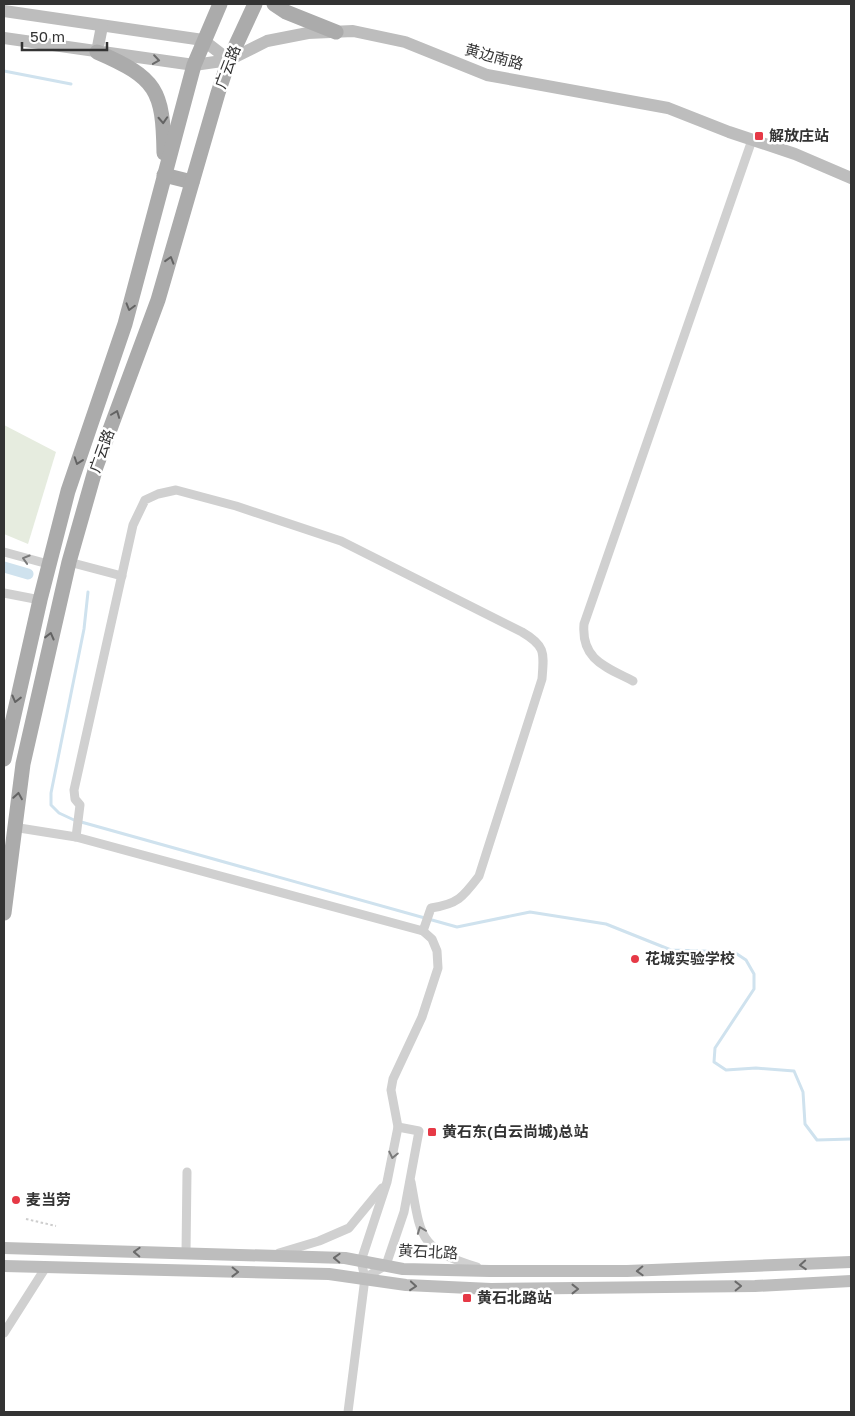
<svg xmlns="http://www.w3.org/2000/svg" width="855" height="1416" viewBox="0 0 855 1416" font-family="'Golos Text','Noto Sans SC',sans-serif">
<style>
.green{fill:#e6ecdf}
.lines{fill:none;stroke-linecap:round;stroke-linejoin:round}
.stream{stroke:#cfe2ee;stroke-width:3}
.canal{stroke:#cfe2ee;stroke-width:11}
.path{stroke:#cdcdcd;stroke-width:2;stroke-dasharray:2.5 2.5;stroke-linecap:butt}
.street{stroke:#d0d0d0;stroke-width:9}
.secondary{stroke:#bdbdbd;stroke-width:12}
.primary{stroke:#ababab;stroke-width:15}
.oneway{stroke:#6a6a6a}
.oneway2{stroke:#636363}
.oneway3{stroke:#7a7a7a}
.poi-dot{fill:#e63946;stroke:#fff;stroke-width:2}
.labels{text-anchor:middle;stroke-width:5;stroke-linejoin:round;paint-order:stroke}
.street-label{font-size:15px;fill:#333;stroke:#fff}
.poi-label{font-size:15px;font-weight:bold;fill:#333;stroke:#fff;text-anchor:start}
</style>
<rect width="100%" height="100%" fill="#fff"/>
<!-- green -->
<polygon class="green" points="4,425 56,452 28,544 4,534"/>
<g class="lines">
<!-- stream -->
<g class="stream">
<polyline points="4,71 71,84"/>
<polyline points="88,592 84,629 51,793 51,805 59,813 74,820 457,927 530,912 606,924 671,950 734,952 746,960 754,974 754,989 715,1048 714,1062 726,1070 756,1068 794,1071 803,1092 805,1124 817,1140 851,1139"/>
</g>
<!-- canal -->
<polyline class="canal" points="4,567 28,574"/>
<!-- path -->
<polyline class="path" points="26,1219 56,1226"/>
<!-- street -->
<g class="street">
<polyline points="4,552 48,564"/>
<polyline points="69,562 122,576"/>
<polyline points="4,593 40,600"/>
<path d="M633,681C606,667 581,660 584,624L752,140"/>
<polyline points="13,827 76,837 423,931 432,939 437,951 438,968 422,1017 393,1079 391,1090 398,1127 387,1182 361,1261 365,1278 348,1412"/>
<path d="M76,837L80,805L75,799L74,790L133,525L145,500L158,494L176,490L236,506L341,541L522,632C546,646 544,653 542,679L479,876C463,897 458,904 431,908L423,931"/>
<path d="M411,1182C421,1238 419,1249 477,1267"/>
<polyline points="186,1253 187,1172"/>
<polyline points="279,1253 319,1241 349,1228 382,1188"/>
<polyline points="365,1278 386,1265 404,1212 419,1131 398,1127"/>
<polyline points="4,1333 46,1267"/>
</g>
<!-- secondary -->
<g class="secondary">
<polyline points="4,11 203,40 229,60"/>
<polyline points="4,38 194,65 229,60 267,41 308,33 353,31 405,42 487,75 668,108 729,132 795,154 851,178"/>
<polyline points="97,52 102,26"/>
<polyline points="4,1248 345,1258 403,1269 490,1271 627,1271 851,1262"/>
<polyline points="4,1266 329,1274 406,1285 491,1289 755,1286 851,1281"/>
</g>
<!-- primary -->
<g class="primary">
<polyline points="274,4 286,12 336,32"/>
<path d="M97,52C157,78 163,90 164,153"/>
<polyline points="164,175 192,182"/>
<polyline points="4,759 40,600 68,491 125,324 194,65 220,4"/>
<polyline points="4,913 23,764 69,562 96,467 158,300 218,93 229,60 255,4"/>
</g>
</g>
<!-- one-way arrows -->
<defs><path id="oneway-chevron" d="M-2-3.5L2.5 0L-2 3.5" fill="none" stroke-width="1.6" stroke-linecap="round" stroke-linejoin="round" transform="scale(1.25)"/></defs>
<g class="oneway">
<use href="#oneway-chevron" transform="translate(156 60) rotate(8)"/>
<use href="#oneway-chevron" transform="translate(137 1252) rotate(-178)"/>
<use href="#oneway-chevron" transform="translate(337 1258) rotate(-178)"/>
<use href="#oneway-chevron" transform="translate(803 1265) rotate(176)"/>
<use href="#oneway-chevron" transform="translate(640 1271) rotate(178)"/>
<use href="#oneway-chevron" transform="translate(235 1272) rotate(1)"/>
<use href="#oneway-chevron" transform="translate(413 1286) rotate(5)"/>
<use href="#oneway-chevron" transform="translate(738 1286) rotate(-1)"/>
<use href="#oneway-chevron" transform="translate(575 1289)"/>
</g>
<g class="oneway2">
<use href="#oneway-chevron" transform="translate(163 120) rotate(87)"/>
<use href="#oneway-chevron" transform="translate(170 260) rotate(-73)"/>
<use href="#oneway-chevron" transform="translate(130 307) rotate(106)"/>
<use href="#oneway-chevron" transform="translate(116 414) rotate(-69)"/>
<use href="#oneway-chevron" transform="translate(78 461) rotate(109)"/>
<use href="#oneway-chevron" transform="translate(50 636) rotate(-76)"/>
<use href="#oneway-chevron" transform="translate(16 699) rotate(104)"/>
<use href="#oneway-chevron" transform="translate(18 796) rotate(-81)"/>
</g>
<g class="oneway3">
<use href="#oneway-chevron" transform="translate(26 559) rotate(-163)"/>
<use href="#oneway-chevron" transform="translate(393 1155) rotate(102)"/>
<use href="#oneway-chevron" transform="translate(421 1230) rotate(-111)"/>
</g>
<!-- markers -->
<g class="poi-dot">
<rect x="754" y="131" width="10" height="10" rx="2.5"/>
<circle cx="635" cy="959" r="5"/>
<rect x="427" y="1127" width="10" height="10" rx="2.5"/>
<circle cx="16" cy="1200" r="5"/>
<rect x="462" y="1293" width="10" height="10" rx="2.5"/>
</g>
<g class="labels">
<!-- street labels -->
<g class="street-label">
<text transform="translate(494 57) rotate(15)" y="5">黄边南路</text>
<text transform="translate(228 67) rotate(-69)" y="5">广云路</text>
<text transform="translate(102 451) rotate(-70)" y="5">广云路</text>
<text transform="translate(428 1252) rotate(3)" y="5">黄石北路</text>
</g>
<!-- poi labels -->
<g class="poi-label">
<text x="769" y="141">解放庄站</text>
<text x="645" y="964">花城实验学校</text>
<text x="442" y="1137">黄石东(白云尚城)总站</text>
<text x="26" y="1205">麦当劳</text>
<text x="477" y="1303">黄石北路站</text>
</g>
</g>
<!-- border -->
<rect width="855" height="1416" fill="none" stroke="#333333" stroke-width="10"/>
<!-- scale -->
<path d="M22 42v8h85v-8" fill="none" stroke="#333333" stroke-width="2.5"/>
<text x="30" y="42" font-size="15" fill="#333333" stroke="#ffffff" stroke-width="4" paint-order="stroke">50 m</text>
</svg>
